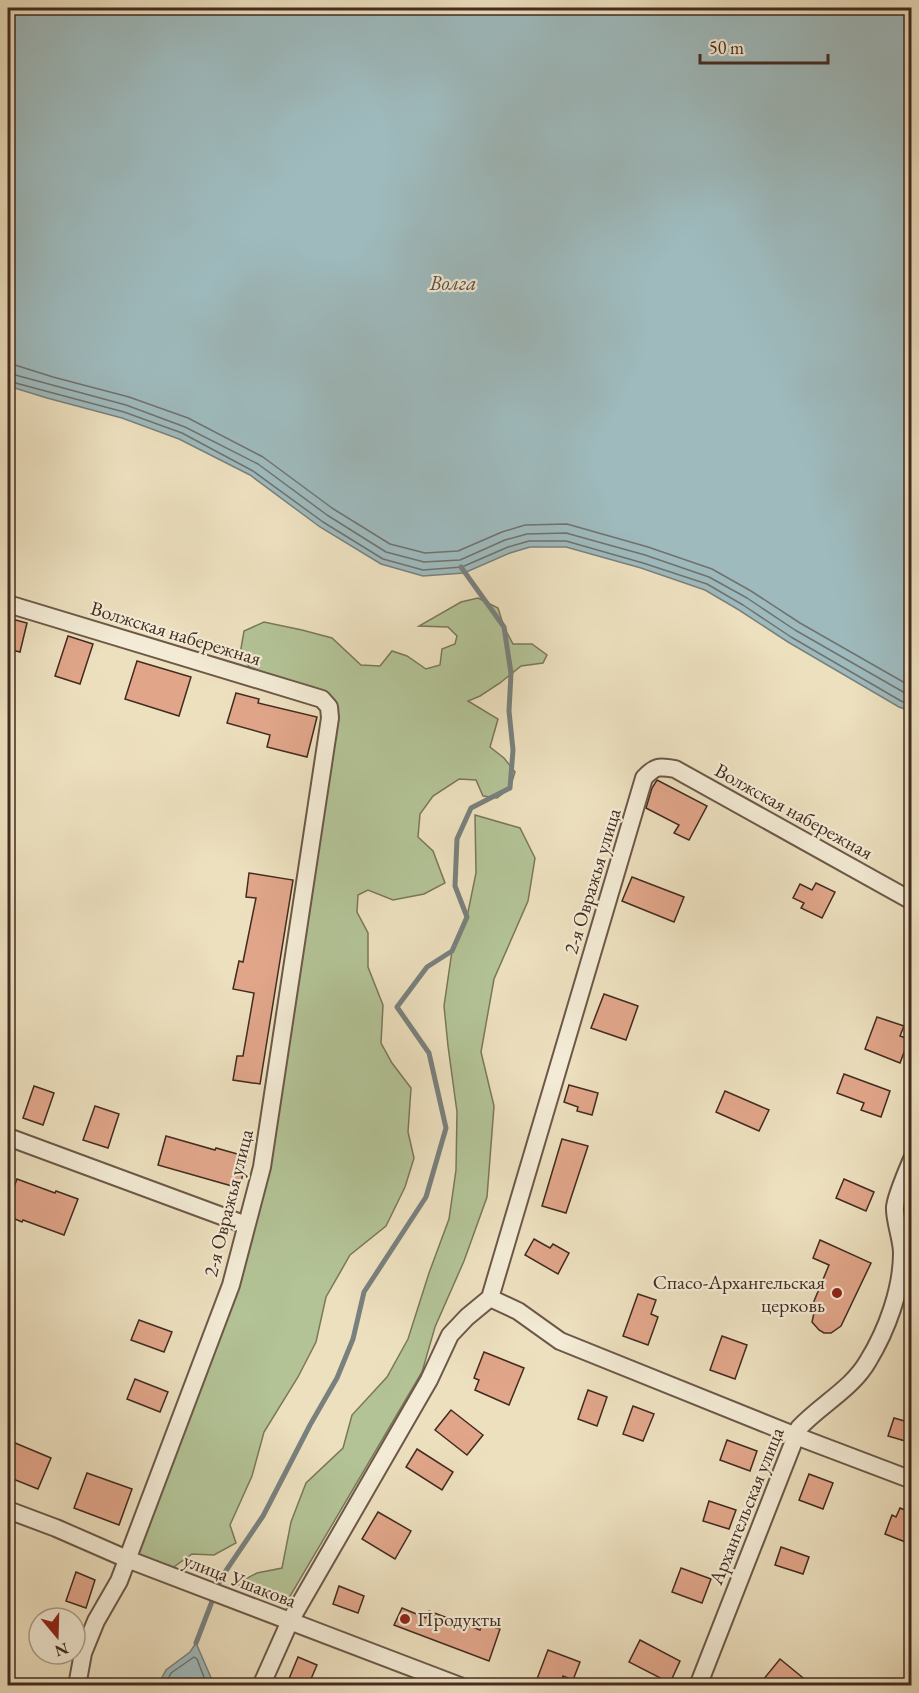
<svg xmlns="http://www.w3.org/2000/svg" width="919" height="1693" viewBox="0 0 919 1693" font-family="'EB Garamond',serif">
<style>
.green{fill:#b3c396;stroke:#7a775b;stroke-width:1.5}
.water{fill:#9ebabd;stroke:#79817e;stroke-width:1.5}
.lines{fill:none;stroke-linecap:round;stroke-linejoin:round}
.shore{stroke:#70726e;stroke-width:1.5}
.stream{stroke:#79817e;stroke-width:5}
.building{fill:#e1a68a;stroke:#422b20;stroke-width:1.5}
.minor-casing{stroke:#6d5848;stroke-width:20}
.minor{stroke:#f3ebd5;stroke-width:16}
.poi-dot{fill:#8f2418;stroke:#f3ebd5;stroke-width:2}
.labels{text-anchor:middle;stroke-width:4.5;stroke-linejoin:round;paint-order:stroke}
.street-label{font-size:20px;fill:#422b20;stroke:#f3ebd5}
.poi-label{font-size:20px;fill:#422b20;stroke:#f3ebd5;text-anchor:end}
.water-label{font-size:21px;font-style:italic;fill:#594f47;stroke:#f3ebd5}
</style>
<rect width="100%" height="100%" fill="#ede0bf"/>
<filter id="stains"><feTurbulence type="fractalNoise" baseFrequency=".00333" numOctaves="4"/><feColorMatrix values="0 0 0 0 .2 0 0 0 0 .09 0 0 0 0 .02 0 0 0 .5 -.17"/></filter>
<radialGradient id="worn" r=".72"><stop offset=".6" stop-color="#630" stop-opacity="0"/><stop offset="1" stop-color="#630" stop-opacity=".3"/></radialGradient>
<!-- green -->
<g class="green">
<polygon points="478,598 498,608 504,627 513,644 532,644 547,655 543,663 521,666 500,683 480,696 468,701 498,719 490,747 504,758 515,772 510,788 497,798 483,796 476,780 459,779 433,796 420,814 418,837 433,851 445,883 424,894 393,900 368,890 358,895 357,912 368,933 368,967 383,1005 381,1043 392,1063 411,1088 408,1132 414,1158 405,1187 386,1226 350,1255 326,1297 316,1342 298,1377 264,1432 252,1476 230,1525 236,1543 214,1555 192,1554 171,1569 133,1555 235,1287 333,705 257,677 240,654 244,631 264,622 302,630 332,638 361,665 380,666 392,651 407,656 426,669 440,665 442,649 455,644 457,636 448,627 419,626 461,602"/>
<polygon points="475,815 520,828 535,858 528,901 494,979 481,1052 494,1106 487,1197 464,1261 435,1327 422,1372 289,1598 261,1595 236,1584 257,1573 282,1568 291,1522 306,1483 343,1448 352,1415 387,1377 408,1339 429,1273 449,1219 456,1170 457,1112 448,1046 444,1006 452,951 467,917 476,873"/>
</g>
<!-- water -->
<g class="water">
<polygon points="8,8 911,8 911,711 899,707 788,642 739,610 705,590 641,568 566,547 530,547 510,553 464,573 423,576 381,564 320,527 250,475 179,439 122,418 47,398 8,386"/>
<polygon points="196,1643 212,1680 210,1685 158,1685 166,1670 190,1652"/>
</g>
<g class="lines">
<!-- shore -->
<g class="shore">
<polyline points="8,364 15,365 53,377 129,397 188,418 263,457 332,508 390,544 425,553 458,551 502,532 525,525 567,524 648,547 712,569 751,591 800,623 912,687"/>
<polyline points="8,373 126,405 185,427 258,464 327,515 386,552 424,562 460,560 505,540 527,534 566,533 645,555 709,577 747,598 795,630 912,697"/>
<polyline points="8,381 124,412 182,433 253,471 323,522 383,559 423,570 462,567 508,547 529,541 566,541 643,563 707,584 743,605 791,637 901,701 912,705"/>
<polyline points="165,1686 171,1673 194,1657 197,1659 205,1680 205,1686"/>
</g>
<!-- stream -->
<polyline class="stream" points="196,1643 221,1578 263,1516 310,1425 337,1378 353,1339 364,1292 426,1197 446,1128 429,1053 397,1007 427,967 452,951 467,917 455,886 457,839 471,808 510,788 513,750 509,711 511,673 504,627 461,567"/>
</g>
<!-- building -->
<g class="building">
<polygon points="8,618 27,623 20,652 8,649"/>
<polygon points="68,636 93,644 80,684 55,676"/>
<polygon points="137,661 191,677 179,716 125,699"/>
<polygon points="236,693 259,699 258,703 317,717 307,757 267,747 270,735 227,723"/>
<polygon points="657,780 707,806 689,840 674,833 679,825 646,808 652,788"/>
<polygon points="249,873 293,880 260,1084 233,1080 237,1056 243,1056 254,993 233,989 239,961 243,962 256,898 246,897"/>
<polygon points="632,877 684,897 674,922 622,901"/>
<polygon points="816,883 835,892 822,918 801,908 804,903 793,898 800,884 812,890"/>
<polygon points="604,994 638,1006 626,1040 591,1028"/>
<polygon points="877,1017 904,1026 900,1036 909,1039 900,1063 865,1049"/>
<polygon points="844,1074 890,1091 881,1117 861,1110 864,1103 837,1093"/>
<polygon points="569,1085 598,1093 592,1115 577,1111 578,1107 564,1102"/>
<polygon points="34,1086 54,1093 43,1125 23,1118"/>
<polygon points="725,1091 769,1110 759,1131 716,1112"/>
<polygon points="95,1106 119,1114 108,1148 83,1140"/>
<polygon points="166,1136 215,1150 216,1148 248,1157 239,1188 158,1165"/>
<polygon points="562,1139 588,1146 566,1213 542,1206"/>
<polygon points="17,1179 55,1193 56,1191 78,1199 64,1235 23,1220 22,1222 8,1216 8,1202"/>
<polygon points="844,1179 874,1192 866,1211 836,1198"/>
<polygon points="534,1239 550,1248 553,1244 569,1253 558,1274 525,1255"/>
<polygon points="820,1240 871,1263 841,1326 831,1333 824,1333 819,1330 812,1322 815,1308 812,1306 829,1265 813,1258"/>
<polygon points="638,1294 656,1300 651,1314 658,1317 648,1345 623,1336"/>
<polygon points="139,1320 172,1332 164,1352 131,1340"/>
<polygon points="722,1336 747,1345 735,1379 710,1370"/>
<polygon points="484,1352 524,1368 509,1405 475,1390 479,1380 474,1378"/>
<polygon points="135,1379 168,1392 160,1412 127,1399"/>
<polygon points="588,1390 607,1397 597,1426 578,1419"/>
<polygon points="633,1406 654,1414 643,1441 623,1434"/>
<polygon points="451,1410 483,1435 467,1455 435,1430"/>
<polygon points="894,1418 912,1423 912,1443 888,1436"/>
<polygon points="8,1440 51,1458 38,1489 8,1477"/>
<polygon points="727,1440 757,1451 750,1471 720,1460"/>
<polygon points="417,1449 453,1472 442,1490 406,1467"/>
<polygon points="87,1473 132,1489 119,1525 74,1508"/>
<polygon points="809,1474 833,1483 823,1509 799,1500"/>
<polygon points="709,1501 736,1510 729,1529 703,1521"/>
<polygon points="900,1508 912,1513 912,1535 908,1543 885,1534 892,1515 896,1517"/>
<polygon points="378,1512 411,1531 395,1559 362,1539"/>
<polygon points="781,1547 809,1557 803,1574 775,1565"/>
<polygon points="681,1568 711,1579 702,1603 672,1592"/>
<polygon points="76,1572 95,1580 86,1608 66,1601"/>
<polygon points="339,1586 364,1596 358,1613 333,1604"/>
<polygon points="402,1608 426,1618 429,1611 480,1630 482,1623 500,1629 489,1661 394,1625"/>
<polygon points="640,1640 680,1661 670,1683 629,1662"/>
<polygon points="548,1650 580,1662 573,1680 563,1676 560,1686 555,1686 537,1679"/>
<polygon points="298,1657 317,1665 308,1686 286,1686"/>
<polygon points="780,1659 813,1686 758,1686"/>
</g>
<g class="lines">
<!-- minor casing -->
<g class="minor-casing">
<g id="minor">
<polyline points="8,604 322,699 329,707 330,718 262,1167 231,1285 119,1581 96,1621 83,1653 77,1686"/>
<polyline points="8,1137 246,1225"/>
<polyline points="490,1298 518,1311 560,1341 796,1436 912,1480"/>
<polyline points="8,1510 56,1528 127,1559 460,1686"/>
<path d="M261,1686L290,1621L429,1380L450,1335L467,1317L490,1298L644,778C655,766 659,766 675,769L912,901"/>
<path d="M698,1686L799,1428C820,1405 852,1389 868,1361C887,1330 902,1289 902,1253C902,1239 894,1219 895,1207C896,1196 907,1171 912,1159"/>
</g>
</g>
<!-- minor -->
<use href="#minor" class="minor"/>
</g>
<!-- markers -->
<g class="poi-dot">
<circle cx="837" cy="1293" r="6"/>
<circle cx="405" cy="1619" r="6"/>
</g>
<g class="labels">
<!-- street labels -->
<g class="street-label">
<text transform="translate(176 633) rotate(17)" y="7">Волжская набережная</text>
<text transform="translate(794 811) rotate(29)" y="7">Волжская набережная</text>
<text transform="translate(592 881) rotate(-73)" y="7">2-я Овражья улица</text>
<text transform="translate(228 1203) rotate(-76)" y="7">2-я Овражья улица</text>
<text transform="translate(746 1506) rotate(-68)" y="7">Архангельская улица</text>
<text transform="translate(240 1580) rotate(21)" y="7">улица Ушакова</text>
</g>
<!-- poi labels -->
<g class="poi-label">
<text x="825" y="1289">Спасо-Архангельская<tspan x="825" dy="23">церковь</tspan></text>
<text x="417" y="1626" text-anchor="start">Продукты</text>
</g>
<!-- water labels -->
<g class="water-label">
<text x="453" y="290">Волга</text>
</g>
</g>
<!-- margin -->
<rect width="919" height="1693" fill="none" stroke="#ede0bf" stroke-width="30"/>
<rect x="9" y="9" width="901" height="1675" fill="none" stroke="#422b20" stroke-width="3"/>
<rect x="15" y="15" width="889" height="1663" fill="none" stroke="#422b20" stroke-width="1.5"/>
<!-- north arrow -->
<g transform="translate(57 1636) rotate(161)"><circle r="28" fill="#f3ebd5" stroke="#ac9e8d" stroke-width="1.5"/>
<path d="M0-4.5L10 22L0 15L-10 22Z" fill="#8f2418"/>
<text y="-9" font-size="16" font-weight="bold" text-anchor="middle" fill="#422b20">N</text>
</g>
<!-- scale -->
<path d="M700 54v9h128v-9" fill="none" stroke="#422b20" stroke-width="3"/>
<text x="709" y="54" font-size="18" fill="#422b20" stroke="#f3ebd5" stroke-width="4.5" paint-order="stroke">50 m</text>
<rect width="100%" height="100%" filter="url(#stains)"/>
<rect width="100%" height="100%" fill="url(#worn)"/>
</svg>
